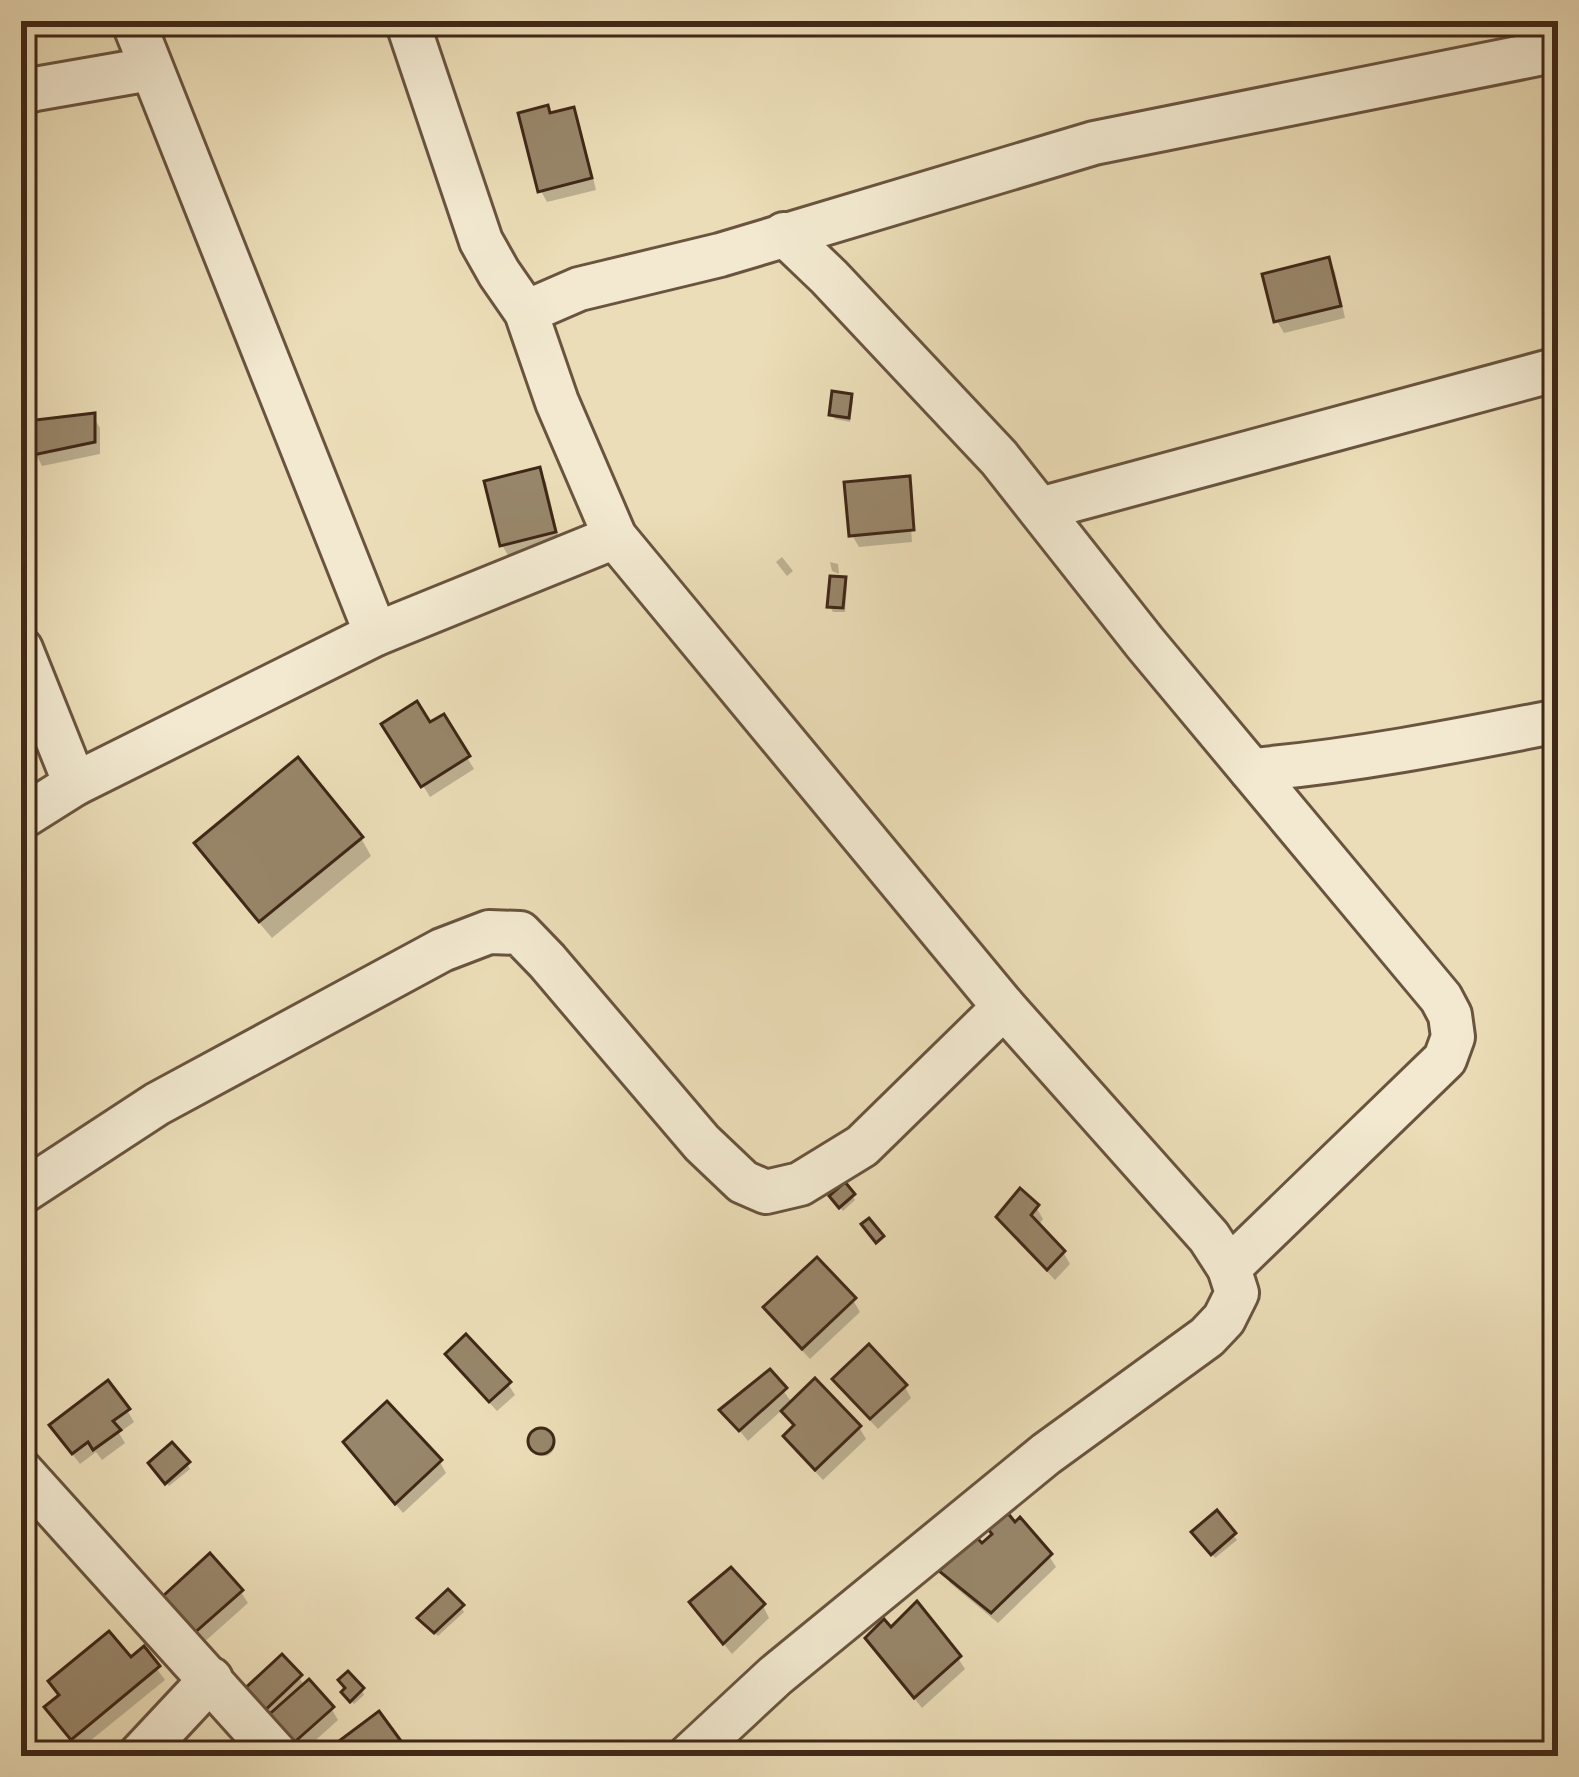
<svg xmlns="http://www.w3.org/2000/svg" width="1579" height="1777" viewBox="0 0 1579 1777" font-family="'Sorts Mill Goudy',serif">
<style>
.shadow{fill:#0003}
.building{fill:#98866a;stroke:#3f2717;stroke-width:3}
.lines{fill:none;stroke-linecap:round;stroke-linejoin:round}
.minor-casing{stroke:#6a543f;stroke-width:48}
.minor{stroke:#f2e9d0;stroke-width:42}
</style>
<rect width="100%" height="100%" fill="#ebddb7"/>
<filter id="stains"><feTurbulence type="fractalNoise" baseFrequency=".00167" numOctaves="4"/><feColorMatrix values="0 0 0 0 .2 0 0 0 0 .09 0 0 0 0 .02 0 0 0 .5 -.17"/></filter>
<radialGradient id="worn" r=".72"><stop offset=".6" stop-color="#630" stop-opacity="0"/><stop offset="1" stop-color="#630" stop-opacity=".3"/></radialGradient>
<!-- shadow -->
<g class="shadow">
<polygon points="572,110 579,122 596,190 547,202 541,191 551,116"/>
<polygon points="1328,261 1335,272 1345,318 1284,333 1277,321"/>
<polygon points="851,396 853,401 850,422 835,419 832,414"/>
<polygon points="93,416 100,428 100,454 42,466 36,454"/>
<polygon points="539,470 546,482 560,544 509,557 502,545"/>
<polygon points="908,479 913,487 908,487 912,542 859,547 852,535"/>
<polygon points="782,557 793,571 787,576 776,562"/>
<polygon points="830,562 838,564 839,574 832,571"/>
<polygon points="844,580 847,585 845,612 833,612 830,607"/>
<polygon points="443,718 474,769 430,797 386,725 429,726"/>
<polygon points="361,838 371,856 272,938 208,862 198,843"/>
<polygon points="852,1196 855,1200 843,1211 835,1202"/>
<polygon points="1036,1207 1043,1219 1038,1226 1063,1252 1070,1264 1055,1280 1007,1229 1000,1217"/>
<polygon points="853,1300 860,1312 810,1359 773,1319 767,1308"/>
<polygon points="449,1355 508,1384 515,1395 497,1411 455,1366"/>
<polygon points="770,1373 793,1404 859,1427 866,1439 823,1480 793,1448 786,1437 796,1428 783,1409 748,1441 723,1410"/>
<polygon points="836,1379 905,1387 911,1398 878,1429 842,1391"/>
<polygon points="127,1410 134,1422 119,1433 125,1443 102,1460 96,1452 80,1464 59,1437"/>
<circle cx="543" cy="1444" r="12"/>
<polygon points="354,1454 440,1462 446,1473 403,1513"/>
<polygon points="187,1464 190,1469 169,1486 154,1468"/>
<polygon points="1216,1514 1237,1540 1215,1558 1198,1537"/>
<polygon points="981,1547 1049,1556 1056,1567 998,1623 950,1583 943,1571"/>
<polygon points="241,1592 248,1603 192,1653 161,1619"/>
<polygon points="763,1606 769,1618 732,1654 699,1614"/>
<polygon points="461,1607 464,1612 438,1636 423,1623"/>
<polygon points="891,1632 958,1658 965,1669 922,1708 876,1650"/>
<polygon points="144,1651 165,1680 80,1749 55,1719"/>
<polygon points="299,1677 305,1687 331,1708 338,1720 298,1756 244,1693"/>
<polygon points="362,1690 364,1695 354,1704 347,1697"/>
</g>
<!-- building -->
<g class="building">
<polygon points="548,105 550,113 574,107 592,178 538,192 518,113"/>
<polygon points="1329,257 1341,306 1274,322 1262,274"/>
<polygon points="832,391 852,394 849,418 829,415"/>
<polygon points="95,413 95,442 33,455 27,421"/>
<polygon points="540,467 556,532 500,546 484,481"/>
<polygon points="910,476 914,530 849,536 844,482"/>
<polygon points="830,576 846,577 843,608 827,607"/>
<polygon points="417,701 430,722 444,714 470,756 421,787 381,724"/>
<polygon points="298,757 363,837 259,922 194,843"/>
<polygon points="845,1182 855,1194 839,1208 829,1196"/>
<polygon points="1020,1188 1039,1205 1031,1215 1065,1251 1047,1270 996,1217"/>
<polygon points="869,1218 884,1236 876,1243 861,1224"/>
<polygon points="817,1257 856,1298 802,1349 763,1307"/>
<polygon points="466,1334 511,1382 489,1402 445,1354"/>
<polygon points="869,1344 907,1385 870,1419 832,1379"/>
<polygon points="770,1369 787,1388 739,1431 719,1410"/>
<polygon points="815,1378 861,1426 815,1470 783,1436 794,1425 781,1411"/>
<polygon points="108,1380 130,1409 113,1421 121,1430 93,1450 88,1442 72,1454 49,1425"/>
<polygon points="387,1401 442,1460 395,1504 343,1442"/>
<circle cx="541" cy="1441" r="13"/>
<polygon points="172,1442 190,1462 165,1484 148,1463"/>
<polygon points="1217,1510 1236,1533 1211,1555 1191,1532"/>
<polygon points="1006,1511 1015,1522 1020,1517 1052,1554 991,1613 939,1571 976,1537 982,1543 992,1534 987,1528"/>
<polygon points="210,1553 243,1590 183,1643 151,1607"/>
<polygon points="731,1567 765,1604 723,1644 689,1602"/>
<polygon points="448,1589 464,1605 434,1633 417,1618"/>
<polygon points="917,1601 961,1656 914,1698 865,1638 884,1619 891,1627"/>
<polygon points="109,1631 131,1657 144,1646 160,1666 71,1740 44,1707 59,1695 48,1681"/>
<polygon points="282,1654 302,1675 261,1714 241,1692"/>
<polygon points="348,1671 364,1688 350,1702 341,1692 345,1688 338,1680"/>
<polygon points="309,1679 334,1707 289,1747 264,1719"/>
<polygon points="379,1711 412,1756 319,1756"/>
</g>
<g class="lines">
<!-- minor casing -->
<g class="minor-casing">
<g id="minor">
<polyline points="133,21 376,634"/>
<polyline points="407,21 481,241 499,273 526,312 557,402 615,537 1004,1007 1209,1237 1229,1268 1237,1293 1224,1319 1207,1337 1046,1454 775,1676 689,1756"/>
<polyline points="21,94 35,89 150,69"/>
<polyline points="784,234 829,277 999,458 1145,643 1441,998 1450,1015 1453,1037 1445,1059 1229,1268"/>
<polyline points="526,312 579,289 720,255 1094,143 1558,50"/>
<polyline points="1040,509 1558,369"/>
<polyline points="21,649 75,784"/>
<path d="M1251,770C1355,761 1456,741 1558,721"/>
<polyline points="21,818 75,784 376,634 615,537"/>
<polyline points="21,1193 157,1104 442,950 489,932 520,933 547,961 702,1143 743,1182 766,1192 800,1184 862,1146 1004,1007"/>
<polyline points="21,1471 278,1756"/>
<polyline points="139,1756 211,1679"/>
</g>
</g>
<!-- minor -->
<use href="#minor" class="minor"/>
</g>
<!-- margin -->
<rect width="1579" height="1777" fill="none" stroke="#ebddb7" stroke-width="72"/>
<rect x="24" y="24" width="1531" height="1729" fill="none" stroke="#3f2717" stroke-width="6"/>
<rect x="36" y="36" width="1507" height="1705" fill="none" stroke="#3f2717" stroke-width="3"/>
<rect width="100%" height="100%" filter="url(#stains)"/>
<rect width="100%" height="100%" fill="url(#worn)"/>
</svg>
